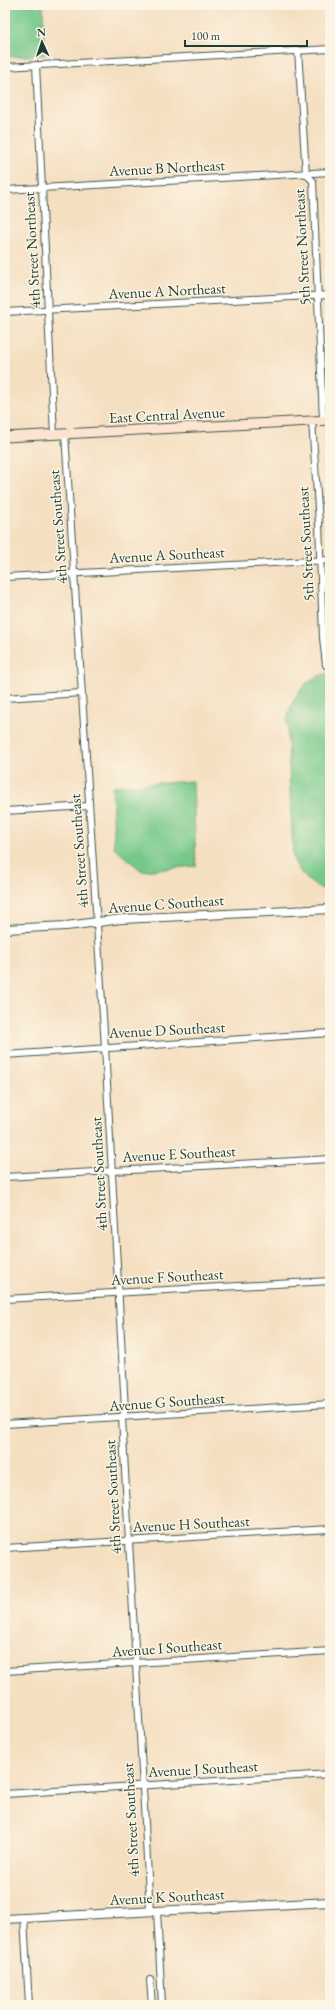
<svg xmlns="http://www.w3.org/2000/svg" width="335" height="2010" viewBox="0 0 335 2010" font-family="'EB Garamond',serif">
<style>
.green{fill:#75c88a;stroke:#4a825f}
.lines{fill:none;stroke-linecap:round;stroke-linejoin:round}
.minor-casing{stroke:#3f5549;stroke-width:8}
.tertiary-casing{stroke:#3f5549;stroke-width:10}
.secondary-casing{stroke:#3f5549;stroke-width:11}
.minor{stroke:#fff;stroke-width:6}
.tertiary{stroke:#fff;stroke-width:8}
.secondary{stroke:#fde4d0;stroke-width:9}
.labels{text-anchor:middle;stroke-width:3;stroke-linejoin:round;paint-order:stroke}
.street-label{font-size:15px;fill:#1f3d34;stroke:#fcf5e5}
</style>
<rect width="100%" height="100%" fill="#fcf5e5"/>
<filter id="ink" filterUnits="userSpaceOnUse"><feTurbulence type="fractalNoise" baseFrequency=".025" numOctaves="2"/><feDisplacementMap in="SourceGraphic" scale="8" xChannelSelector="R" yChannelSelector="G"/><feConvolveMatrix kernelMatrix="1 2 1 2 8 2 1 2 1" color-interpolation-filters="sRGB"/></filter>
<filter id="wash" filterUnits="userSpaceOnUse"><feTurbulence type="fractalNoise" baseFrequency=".012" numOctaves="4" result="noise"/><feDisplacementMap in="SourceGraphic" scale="16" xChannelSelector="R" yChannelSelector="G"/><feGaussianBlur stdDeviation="0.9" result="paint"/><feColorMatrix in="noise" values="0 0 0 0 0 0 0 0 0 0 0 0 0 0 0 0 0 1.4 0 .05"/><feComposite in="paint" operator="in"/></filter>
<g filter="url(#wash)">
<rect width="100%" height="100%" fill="#f5dfc1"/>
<!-- green -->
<g class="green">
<polygon points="5,5 43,5 45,55 5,57"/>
<path d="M330,673V892C312,886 300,876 293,858L287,721C292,697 304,677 330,673Z"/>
<polygon points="193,781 196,866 142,871 114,848 112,786"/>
</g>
</g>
<g filter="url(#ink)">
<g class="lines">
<!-- minor casing -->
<g class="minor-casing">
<g id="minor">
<polyline points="298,50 306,174 313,181 323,420"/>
<polyline points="36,65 54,435"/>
<polyline points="5,67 330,49"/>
<polyline points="5,190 330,172"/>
<polyline points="5,312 330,295"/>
<polyline points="312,421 319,523 323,638 326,665 330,666"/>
<polyline points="65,434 105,1047 125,1410 122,1418 150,1912"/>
<polyline points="5,577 330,560"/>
<polyline points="5,698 81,693"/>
<polyline points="5,811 88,806"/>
<polyline points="5,1055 330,1033"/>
<polyline points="5,1177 330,1159"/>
<polyline points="5,1299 330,1281"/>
<polyline points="5,1424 330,1404"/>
<polyline points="5,1548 330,1529"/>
<polyline points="5,1671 330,1651"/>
<polyline points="5,1794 330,1774"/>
<polyline points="157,1911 162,2005"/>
<polyline points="24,1918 29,2005"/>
<polyline points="150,1980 152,2005"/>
</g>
</g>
<!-- tertiary casing -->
<g class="tertiary-casing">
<g id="tertiary">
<polyline points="5,929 66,926 122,919 330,909"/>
<polyline points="5,1919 330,1902"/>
</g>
</g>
<!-- secondary casing -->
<g class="secondary-casing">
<polyline id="secondary" points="5,437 330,420"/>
</g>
<!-- minor -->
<use href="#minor" class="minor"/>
<!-- tertiary -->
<use href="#tertiary" class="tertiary"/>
<!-- secondary -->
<use href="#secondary" class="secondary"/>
</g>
</g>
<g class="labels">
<!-- street labels -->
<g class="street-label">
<text transform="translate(167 168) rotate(-3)" y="5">Avenue B Northeast</text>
<text transform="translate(302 247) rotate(-93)" y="5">5th Street Northeast</text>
<text transform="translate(32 250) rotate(-93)" y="5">4th Street Northeast</text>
<text transform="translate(167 291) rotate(-3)" y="5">Avenue A Northeast</text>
<text transform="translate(167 415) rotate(-3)" y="5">East Central Avenue</text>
<text transform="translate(58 527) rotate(-94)" y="5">4th Street Southeast</text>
<text transform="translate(306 544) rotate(-93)" y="5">5th Street Southeast</text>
<text transform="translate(167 555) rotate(-3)" y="5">Avenue A Southeast</text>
<text transform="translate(79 851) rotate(-94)" y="5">4th Street Southeast</text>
<text transform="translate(166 904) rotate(-4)" y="5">Avenue C Southeast</text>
<text transform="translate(167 1030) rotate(-3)" y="5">Avenue D Southeast</text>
<text transform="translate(179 1154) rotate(-3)" y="5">Avenue E Southeast</text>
<text transform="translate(99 1174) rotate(-93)" y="5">4th Street Southeast</text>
<text transform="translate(167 1277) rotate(-3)" y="5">Avenue F Southeast</text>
<text transform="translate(167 1402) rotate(-4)" y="5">Avenue G Southeast</text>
<text transform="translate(113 1497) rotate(-93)" y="5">4th Street Southeast</text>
<text transform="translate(191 1524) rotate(-3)" y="5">Avenue H Southeast</text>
<text transform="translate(167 1648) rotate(-4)" y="5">Avenue I Southeast</text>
<text transform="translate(203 1769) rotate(-3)" y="5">Avenue J Southeast</text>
<text transform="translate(131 1820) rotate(-93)" y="5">4th Street Southeast</text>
<text transform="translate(167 1897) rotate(-3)" y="5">Avenue K Southeast</text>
</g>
</g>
<!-- margin -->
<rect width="335" height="2010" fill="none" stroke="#fcf5e5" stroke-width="20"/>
<!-- north arrow -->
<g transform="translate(42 42) rotate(357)" stroke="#fcf5e5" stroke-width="3" paint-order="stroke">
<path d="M0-3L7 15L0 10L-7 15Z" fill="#1f3d34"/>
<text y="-6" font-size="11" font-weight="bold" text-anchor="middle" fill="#1f3d34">N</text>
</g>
<!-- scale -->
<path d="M185 40v6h122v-6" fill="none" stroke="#1f3d34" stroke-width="2"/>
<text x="191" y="40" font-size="12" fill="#1f3d34" stroke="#fcf5e5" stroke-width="3" paint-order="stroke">100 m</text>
</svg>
